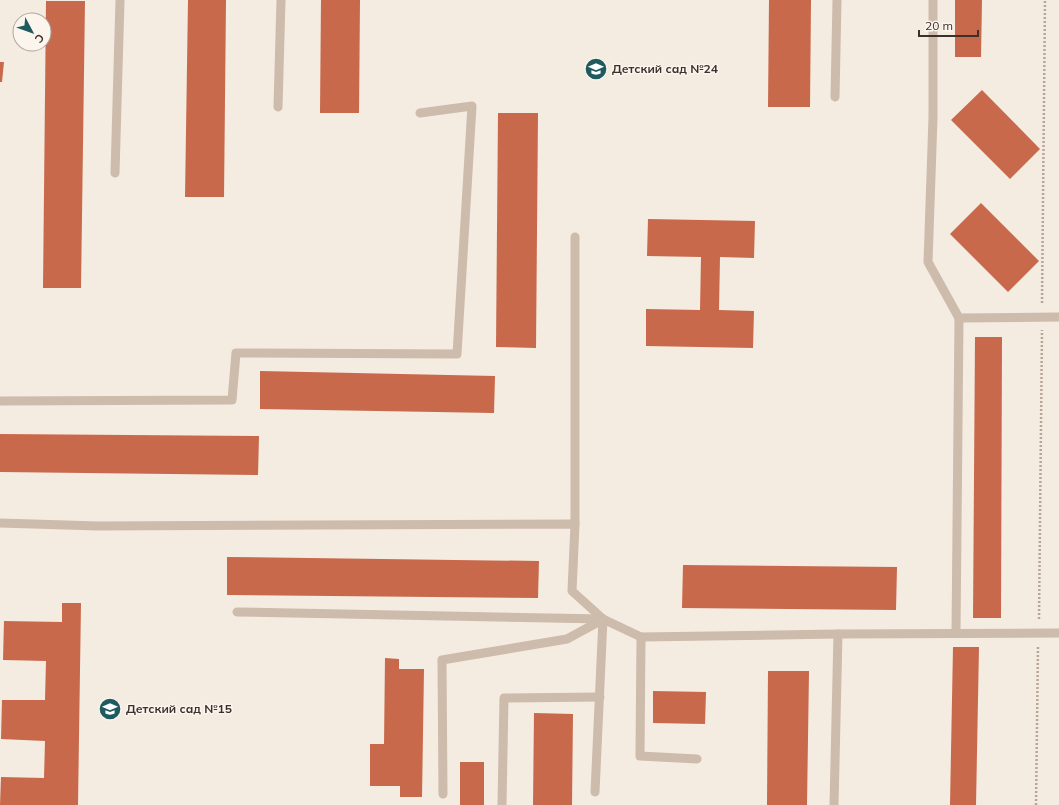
<svg xmlns="http://www.w3.org/2000/svg" width="1059" height="805" viewBox="0 0 1059 805" font-family="Mulish,sans-serif">
<style>
.building{fill:#c8694b}
.lines{fill:none;stroke-linecap:round;stroke-linejoin:round}
.path{stroke:#b9a596;stroke-width:2.5;stroke-dasharray:2 2;stroke-linecap:butt}
.service{stroke:#cdbbac;stroke-width:9}
.labels{text-anchor:middle;stroke-width:3;stroke-linejoin:round;paint-order:stroke}
.poi-label{font-size:12px;font-weight:bold;fill:#3b302b;stroke:#fbf5ee;text-anchor:start}
</style>
<rect width="100%" height="100%" fill="#f4ebe1"/>
<!-- building -->
<g class="building">
<polygon points="188,0 226,0 224,197 185,197"/>
<polygon points="321,0 360,0 359,113 320,113"/>
<polygon points="769,0 811,0 810,107 768,107"/>
<polygon points="955,0 982,0 981,57 955,57"/>
<polygon points="46,1 85,1 81,288 43,288"/>
<polygon points="0,62 4,62 2,82 0,82"/>
<polygon points="982,90 1040,149 1010,179 951,120"/>
<polygon points="498,113 538,113 536,348 496,347"/>
<polygon points="981,203 1039,261 1008,292 950,234"/>
<polygon points="648,219 755,221 754,258 720,257 719,310 754,311 753,348 646,346 646,309 700,310 701,257 647,256"/>
<polygon points="975,337 1002,337 1001,618 973,618"/>
<polygon points="260,371 495,376 494,413 260,409"/>
<polygon points="0,434 259,436 258,475 0,472"/>
<polygon points="227,557 539,561 538,598 227,595"/>
<polygon points="683,565 897,567 896,610 682,608"/>
<polygon points="62,603 81,603 78,805 0,805 1,777 44,778 45,741 1,739 2,700 45,700 46,661 3,660 4,621 62,622"/>
<polygon points="953,647 979,647 976,805 950,805"/>
<polygon points="385,658 399,659 399,669 424,669 422,797 400,797 400,786 370,786 370,744 384,744"/>
<polygon points="768,671 809,671 807,805 767,805"/>
<polygon points="653,691 706,692 705,724 653,723"/>
<polygon points="534,713 573,714 572,805 533,805"/>
<rect x="460" y="762" width="24" height="43"/>
</g>
<g class="lines">
<!-- path -->
<g class="path">
<polyline points="1042,303 1045,0"/>
<polyline points="1039,619 1042,330"/>
<polyline points="1036,805 1038,646"/>
</g>
<!-- service -->
<g class="service">
<polyline points="933,0 933,118 928,262 959,318 1059,317"/>
<polyline points="835,97 837,0"/>
<polyline points="278,107 281,0"/>
<polyline points="115,173 120,0"/>
<polyline points="575,237 575,524"/>
<polyline points="0,401 232,400 236,353 457,354 472,106 420,113"/>
<polyline points="0,523 98,526 575,524 572,591 603,619 641,637 838,634 1059,633"/>
<polyline points="237,612 603,619"/>
<polyline points="956,633 959,318"/>
<polyline points="641,637 640,756 697,759"/>
<polyline points="595,792 603,619"/>
<polyline points="443,794 442,660 567,639 602,620"/>
<polyline points="502,805 504,698 600,697"/>
<polyline points="834,805 838,634"/>
</g>
</g>
<!-- icons -->
<defs>
<g id="school-disc" transform="scale(1.15)"><circle r="9.5" fill="#1f5a5e" stroke="#fbf5ee"/><path d="M0-5L7-2L0 1L-7-2ZM-4 1L0 2.5L4 1V4Q0 6-4 4Z" fill="#fff"/></g>
</defs>
<g fill-rule="evenodd">
<use href="#school-disc" x="596" y="69"/>
<use href="#school-disc" x="110" y="709"/>
</g>
<g class="labels">
<!-- poi labels -->
<g class="poi-label">
<text x="612" y="73">Детский сад №24</text>
<text x="126" y="713">Детский сад №15</text>
</g>
</g>
<!-- north arrow -->
<g transform="translate(32 32) rotate(131)"><circle r="19" fill="#fbf5ee" stroke="#aea6a0"/>
<path d="M0-3L7 15L0 10L-7 15Z" fill="#1f5a5e"/>
<text y="-6" font-size="11" font-weight="bold" text-anchor="middle" fill="#3b302b">С</text>
</g>
<!-- scale -->
<path d="M919 30v6h59v-6" fill="none" stroke="#3b302b" stroke-width="2"/>
<text x="925" y="30" font-size="12" fill="#3b302b" stroke="#fbf5ee" stroke-width="3" paint-order="stroke">20 m</text>
</svg>
